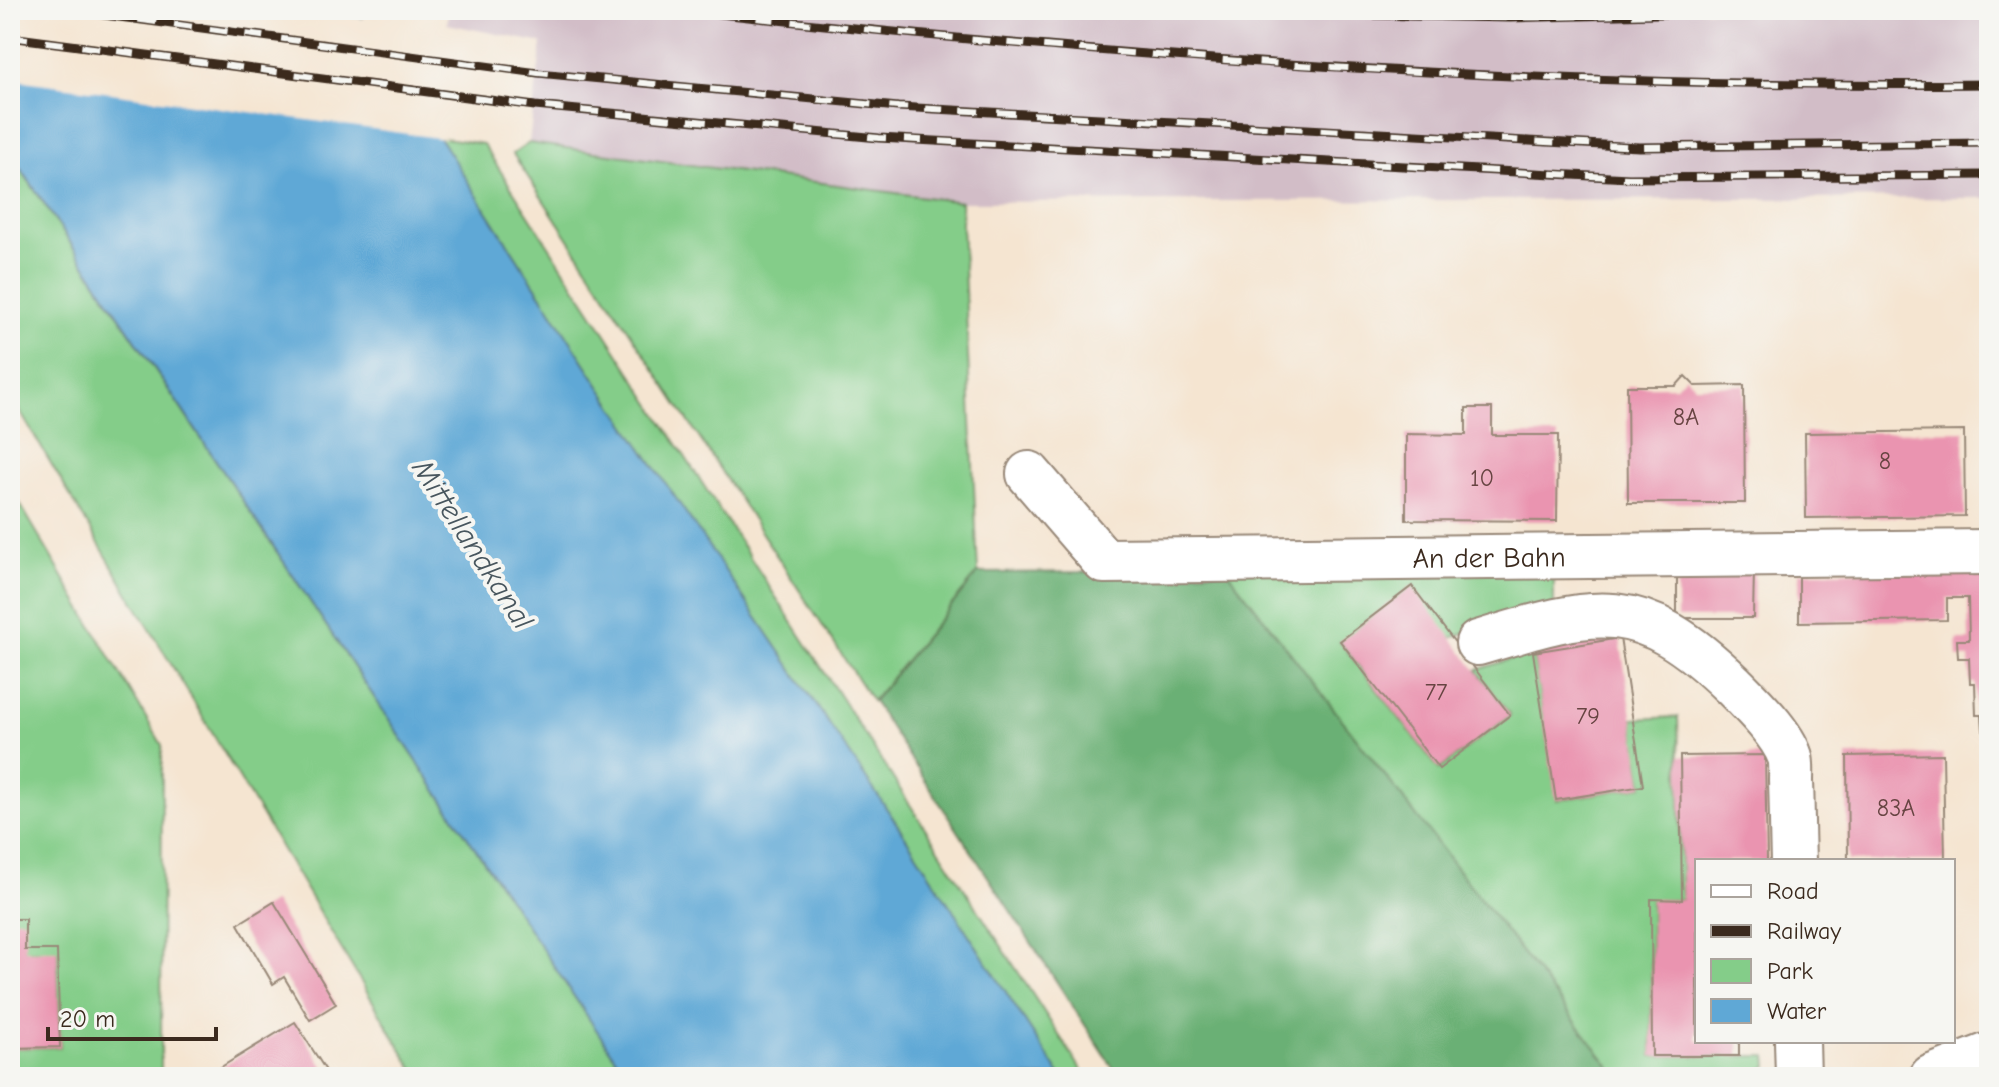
<svg xmlns="http://www.w3.org/2000/svg" width="1999" height="1087" viewBox="0 0 1999 1087" font-family="'Comic Neue',sans-serif">
<style>
.industrial{fill:#d2bdc7}
.green{fill:#84cd89;stroke:#607c54;stroke-width:2}
.forest{fill:#6bb075;stroke:#536d4a;stroke-width:2}
.water{fill:#5fa8d6;stroke:#4d697a;stroke-width:2}
.pier{fill:#f5e5d1}
.building{fill:#ea94b0}
.lines{fill:none;stroke-linecap:round;stroke-linejoin:round}
.minor-casing{stroke:#988878;stroke-width:48}
.minor{stroke:#fff;stroke-width:44}
.rail-casing{stroke:#3b2a1e;stroke-width:9}
.rail{stroke:#f6f6f2;stroke-width:6;stroke-dasharray:18;stroke-linecap:butt}
.labels{text-anchor:middle;stroke-width:8;stroke-linejoin:round;paint-order:stroke}
.number-label{font-size:24px;fill:#674442}
.street-label{font-size:28px;fill:#3b2a1e;stroke:#f6f6f2}
.water-label{font-size:30px;font-style:italic;fill:#48565e;stroke:#f6f6f2}
</style>
<rect width="100%" height="100%" fill="#f6f6f2"/>
<filter id="ink" filterUnits="userSpaceOnUse"><feTurbulence type="fractalNoise" baseFrequency=".0125" numOctaves="2"/><feDisplacementMap in="SourceGraphic" scale="16" xChannelSelector="R" yChannelSelector="G"/><feConvolveMatrix kernelMatrix="1 2 1 2 8 2 1 2 1" color-interpolation-filters="sRGB"/></filter>
<filter id="wash" filterUnits="userSpaceOnUse"><feTurbulence type="fractalNoise" baseFrequency=".006" numOctaves="4" result="noise"/><feDisplacementMap in="SourceGraphic" scale="32" xChannelSelector="R" yChannelSelector="G"/><feGaussianBlur stdDeviation="1.8" result="paint"/><feColorMatrix in="noise" values="0 0 0 0 0 0 0 0 0 0 0 0 0 0 0 0 0 1.4 0 .05"/><feComposite in="paint" operator="in"/></filter>
<g filter="url(#wash)">
<rect width="100%" height="100%" fill="#f5e5d1"/>
<!-- industrial -->
<polygon class="industrial" points="449,10 1989,10 1989,198 961,202 528,150 542,43 447,24"/>
<!-- green -->
<g class="green">
<polygon points="439,137 483,144 1086,1077 1061,1077 895,821 599,385"/>
<polygon points="529,143 961,202 978,573 872,701 513,154"/>
<polygon points="10,153 628,1077 418,1077 10,395"/>
<polygon points="10,487 162,745 161,1077 10,1077 10,1048 60,1047 57,951 25,950 10,919"/>
<polygon points="1554,568 1554,606 1506,617 1451,638 1340,642 1439,769 1510,715 1476,670 1533,652 1557,800 1643,786 1632,719 1678,717 1682,900 1651,900 1652,1056 1767,1056 1768,1066 1747,1077 1618,1077 1227,571"/>
</g>
<!-- forest -->
<polygon class="forest" points="1227,571 1618,1077 1119,1077 873,701 978,573"/>
<!-- water -->
<polygon class="water" points="10,10 357,10 599,385 895,821 1061,1077 628,1077 10,152"/>
<!-- pier -->
<polygon class="pier" points="10,10 298,10 367,19 445,139 10,79"/>
<g id="blocks">
<!-- building -->
<g class="building">
<polygon points="1685,376 1695,386 1744,385 1745,503 1628,503 1627,386 1676,386"/>
<polygon points="1466,408 1492,408 1492,435 1558,435 1557,521 1406,520 1406,434 1466,435"/>
<polygon points="1964,431 1965,516 1806,518 1805,433"/>
<polygon points="1677,568 1754,568 1753,618 1677,618"/>
<polygon points="1989,570 1989,730 1983,730 1982,715 1976,715 1975,683 1970,683 1969,658 1958,658 1957,640 1969,640 1968,598 1947,598 1947,620 1799,622 1799,572"/>
<polygon points="1412,586 1510,715 1439,769 1340,641"/>
<polygon points="1620,638 1643,786 1556,800 1533,652"/>
<polygon points="1943,754 1945,861 1848,861 1847,756"/>
<polygon points="1765,755 1767,861 1697,861 1697,1041 1739,1041 1739,1056 1652,1056 1651,899 1682,900 1680,756"/>
<polygon points="274,902 336,1004 310,1020 284,977 273,984 238,924"/>
<polygon points="10,919 25,919 25,950 57,950 60,1047 10,1048"/>
<polygon points="295,1022 330,1077 216,1077 213,1072"/>
</g>
</g>
</g>
<g filter="url(#ink)">
<use href="#blocks" fill-opacity="0" stroke="#988878" stroke-width="2"/>
<g class="lines">
<!-- minor casing -->
<g class="minor-casing">
<g id="minor">
<path id="s1" d="M1029,474L1104,561L1989,552"/>
<path d="M1478,643C1596,607 1638,593 1733,685C1751,703 1782,733 1790,757C1792,764 1791,774 1791,781C1792,808 1792,834 1793,861"/>
<polyline points="1797,1041 1798,1077"/>
<polyline points="1932,1077 1989,1055"/>
</g>
</g>
<!-- minor -->
<use href="#minor" class="minor"/>
<!-- rail casing -->
<g class="rail-casing">
<g id="rail">
<polyline points="67,10 538,73 898,107 1639,147 1989,143"/>
<path d="M685,10C1118,59 1554,89 1989,84"/>
<polyline points="1128,10 1510,18 1807,10"/>
<polyline points="10,37 535,106 879,138 1629,178 1989,175"/>
</g>
</g>
<!-- rail -->
<use href="#rail" class="rail"/>
</g>
</g>
<g class="labels">
<!-- number labels -->
<g class="number-label">
<text x="1686" y="425">8A</text>
<text x="1885" y="469">8</text>
<text x="1482" y="486">10</text>
<text x="1436" y="700">77</text>
<text x="1588" y="724">79</text>
<text x="1896" y="816">83A</text>
</g>
<!-- street labels -->
<g class="street-label">
<text dy="10" stroke="none"><textPath href="#s1" startOffset="500">An der Bahn</textPath></text>
</g>
<!-- water labels -->
<g class="water-label">
<text transform="translate(473 544) rotate(57)" y="10">Mittellandkanal</text>
</g>
</g>
<!-- margin -->
<rect width="1999" height="1087" fill="none" stroke="#f6f6f2" stroke-width="40"/>
<!-- legend -->
<rect x="1695" y="859" width="260" height="184" fill="#f6f6f2" stroke="#aba49d" stroke-width="2"/>
<rect x="1711" y="885" width="40" height="12" fill="#ffffff" stroke="#aba49d" stroke-width="2"/>
<text x="1767" y="899" font-size="24" fill="#3b2a1e">Road</text>
<rect x="1711" y="925" width="40" height="12" fill="#3b2a1e" stroke="#aba49d" stroke-width="2"/>
<text x="1767" y="939" font-size="24" fill="#3b2a1e">Railway</text>
<rect x="1711" y="959" width="40" height="24" fill="#84cd89" stroke="#aba49d" stroke-width="2"/>
<text x="1767" y="979" font-size="24" fill="#3b2a1e">Park</text>
<rect x="1711" y="999" width="40" height="24" fill="#5fa8d6" stroke="#aba49d" stroke-width="2"/>
<text x="1767" y="1019" font-size="24" fill="#3b2a1e">Water</text>
<!-- scale -->
<path d="M48 1027v12h168v-12" fill="none" stroke="#3b2a1e" stroke-width="4"/>
<text x="60" y="1027" font-size="24" fill="#3b2a1e" stroke="#f6f6f2" stroke-width="6" paint-order="stroke">20 m</text>
</svg>
